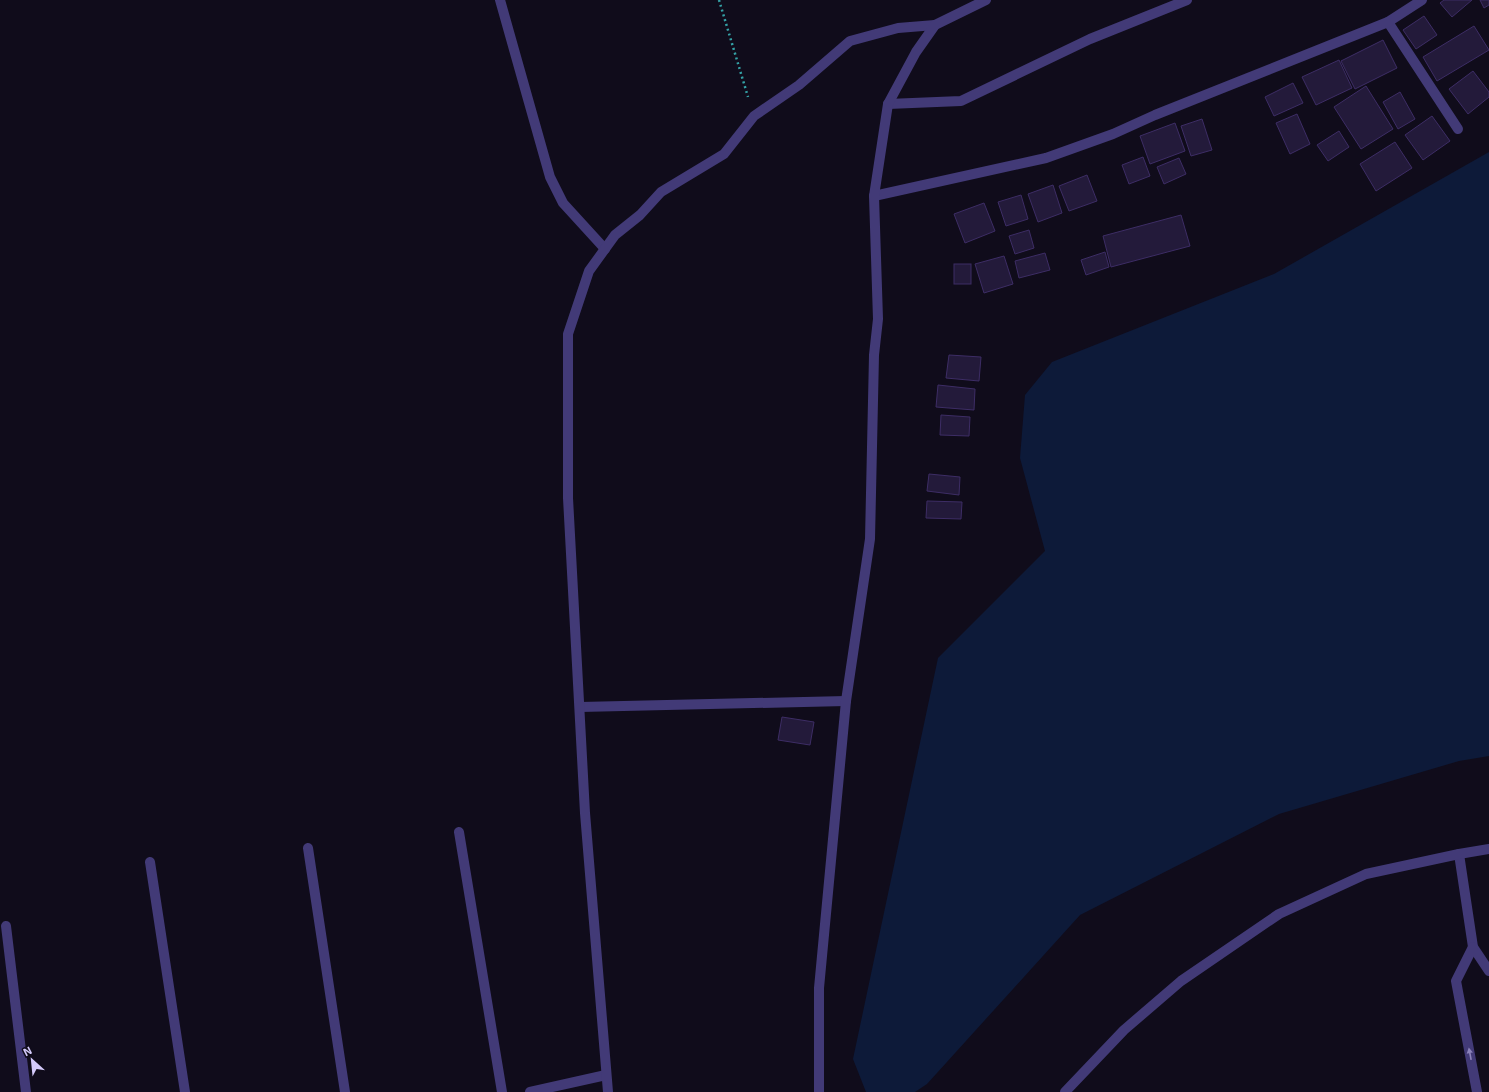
<svg xmlns="http://www.w3.org/2000/svg" width="1489" height="1092" viewBox="0 0 1489 1092" font-family="'Exo 2',sans-serif">
<style>
.water{fill:#0d1a39}
.building{fill:#231a3a;stroke:#3d2d65}
.lines{fill:none;stroke-linecap:round;stroke-linejoin:round}
.path{stroke:#34a1a5;stroke-width:2.5;stroke-dasharray:2 3;stroke-linecap:butt}
.service{stroke:#423a77;stroke-width:10}
.minor{stroke:#423a77;stroke-width:10}
.tertiary{stroke:#423a77;stroke-width:10}
.oneway{fill:#8b82b9}
</style>
<rect width="100%" height="100%" fill="#100c1b"/>
<!-- water -->
<polygon class="water" points="1489,152 1489,756 1459,761 1279,814 1080,915 927,1084 915,1092 866,1092 853,1059 938,658 1045,551 1020,458 1025,395 1052,362 1274,274"/>
<!-- building -->
<g class="building">
<polygon points="1444,0 1472,0 1452,17 1440,3"/>
<polygon points="1480,0 1489,0 1489,5 1484,8"/>
<polygon points="1424,16 1437,35 1416,49 1403,30"/>
<polygon points="1474,26 1489,50 1437,81 1423,57"/>
<polygon points="1383,40 1397,68 1355,89 1341,61"/>
<polygon points="1339,60 1352,88 1316,105 1302,77"/>
<polygon points="1473,71 1489,92 1489,97 1468,114 1449,89"/>
<polygon points="1293,83 1303,103 1274,116 1265,97"/>
<polygon points="1366,86 1393,129 1361,149 1334,107"/>
<polygon points="1400,92 1415,119 1398,129 1383,102"/>
<polygon points="1297,114 1310,144 1290,154 1276,123"/>
<polygon points="1432,116 1450,141 1423,160 1405,135"/>
<polygon points="1202,119 1212,150 1191,156 1181,126"/>
<polygon points="1175,123 1185,151 1150,164 1140,136"/>
<polygon points="1339,131 1349,147 1328,161 1317,145"/>
<polygon points="1395,142 1412,168 1376,191 1360,164"/>
<polygon points="1143,157 1150,176 1129,184 1122,165"/>
<polygon points="1179,158 1186,174 1164,184 1157,167"/>
<polygon points="1087,175 1097,201 1069,211 1059,186"/>
<polygon points="1053,185 1062,213 1038,222 1028,194"/>
<polygon points="1021,195 1028,219 1006,226 998,202"/>
<polygon points="984,203 995,231 965,243 954,214"/>
<polygon points="1181,215 1190,246 1111,267 1103,236"/>
<polygon points="1029,230 1034,248 1015,254 1009,236"/>
<polygon points="1105,252 1109,267 1086,275 1081,260"/>
<polygon points="1045,253 1050,270 1019,278 1015,261"/>
<polygon points="1004,256 1013,284 984,293 975,264"/>
<rect x="954" y="264" width="17" height="20"/>
<polygon points="949,355 981,357 979,381 946,378"/>
<polygon points="938,385 975,389 974,410 936,407"/>
<polygon points="941,415 970,417 969,436 940,435"/>
<polygon points="929,474 960,477 959,495 927,491"/>
<polygon points="927,501 962,502 961,519 926,518"/>
<polygon points="782,717 814,722 810,745 778,740"/>
</g>
<g class="lines">
<!-- path -->
<polyline class="path" points="719,0 748,97"/>
<!-- service -->
<polyline class="service" points="500,0 550,177 563,203 605,249"/>
<!-- minor -->
<g class="minor">
<polyline points="1388,22 1458,129"/>
<polyline points="888,104 961,101 1090,39 1187,0"/>
<polyline points="874,196 1046,158 1113,134 1155,115 1388,22 1422,0"/>
<polyline points="580,707 846,701"/>
<polyline points="459,832 502,1092"/>
<polyline points="308,848 345,1092"/>
<polyline points="1459,854 1473,947 1489,971"/>
<polyline points="150,862 185,1092"/>
<polyline points="6,926 26,1092"/>
<polyline points="1473,947 1456,981 1477,1092"/>
<polyline points="530,1092 606,1075"/>
<polyline points="608,1092 585,813 568,498 568,334 589,271 615,235 640,215 661,192 724,154 754,116 799,85 850,41 898,28 935,25"/>
<polyline points="819,1092 819,988 846,701 870,539 874,355 878,319 874,196 888,104 916,52 935,25 986,0"/>
</g>
<!-- tertiary -->
<polyline class="tertiary" points="1065,1092 1124,1030 1181,981 1279,914 1366,874 1459,854 1489,849"/>
</g>
<!-- one-way arrows -->
<defs><path id="oneway-solid" d="M-6-.8H1V-3.2L6.5 0L1 3.2V.8H-6Z"/></defs>
<use class="oneway" href="#oneway-solid" transform="translate(1470 1054) rotate(-101)"/>
<!-- north arrow -->
<g transform="translate(32 1060) rotate(333)" stroke="#100c1b" stroke-width="3" paint-order="stroke">
<path d="M0-3L7 15L0 10L-7 15Z" fill="#d4cafb"/>
<text y="-6" font-size="11" font-weight="bold" text-anchor="middle" fill="#d4cafb">N</text>
</g>
</svg>
